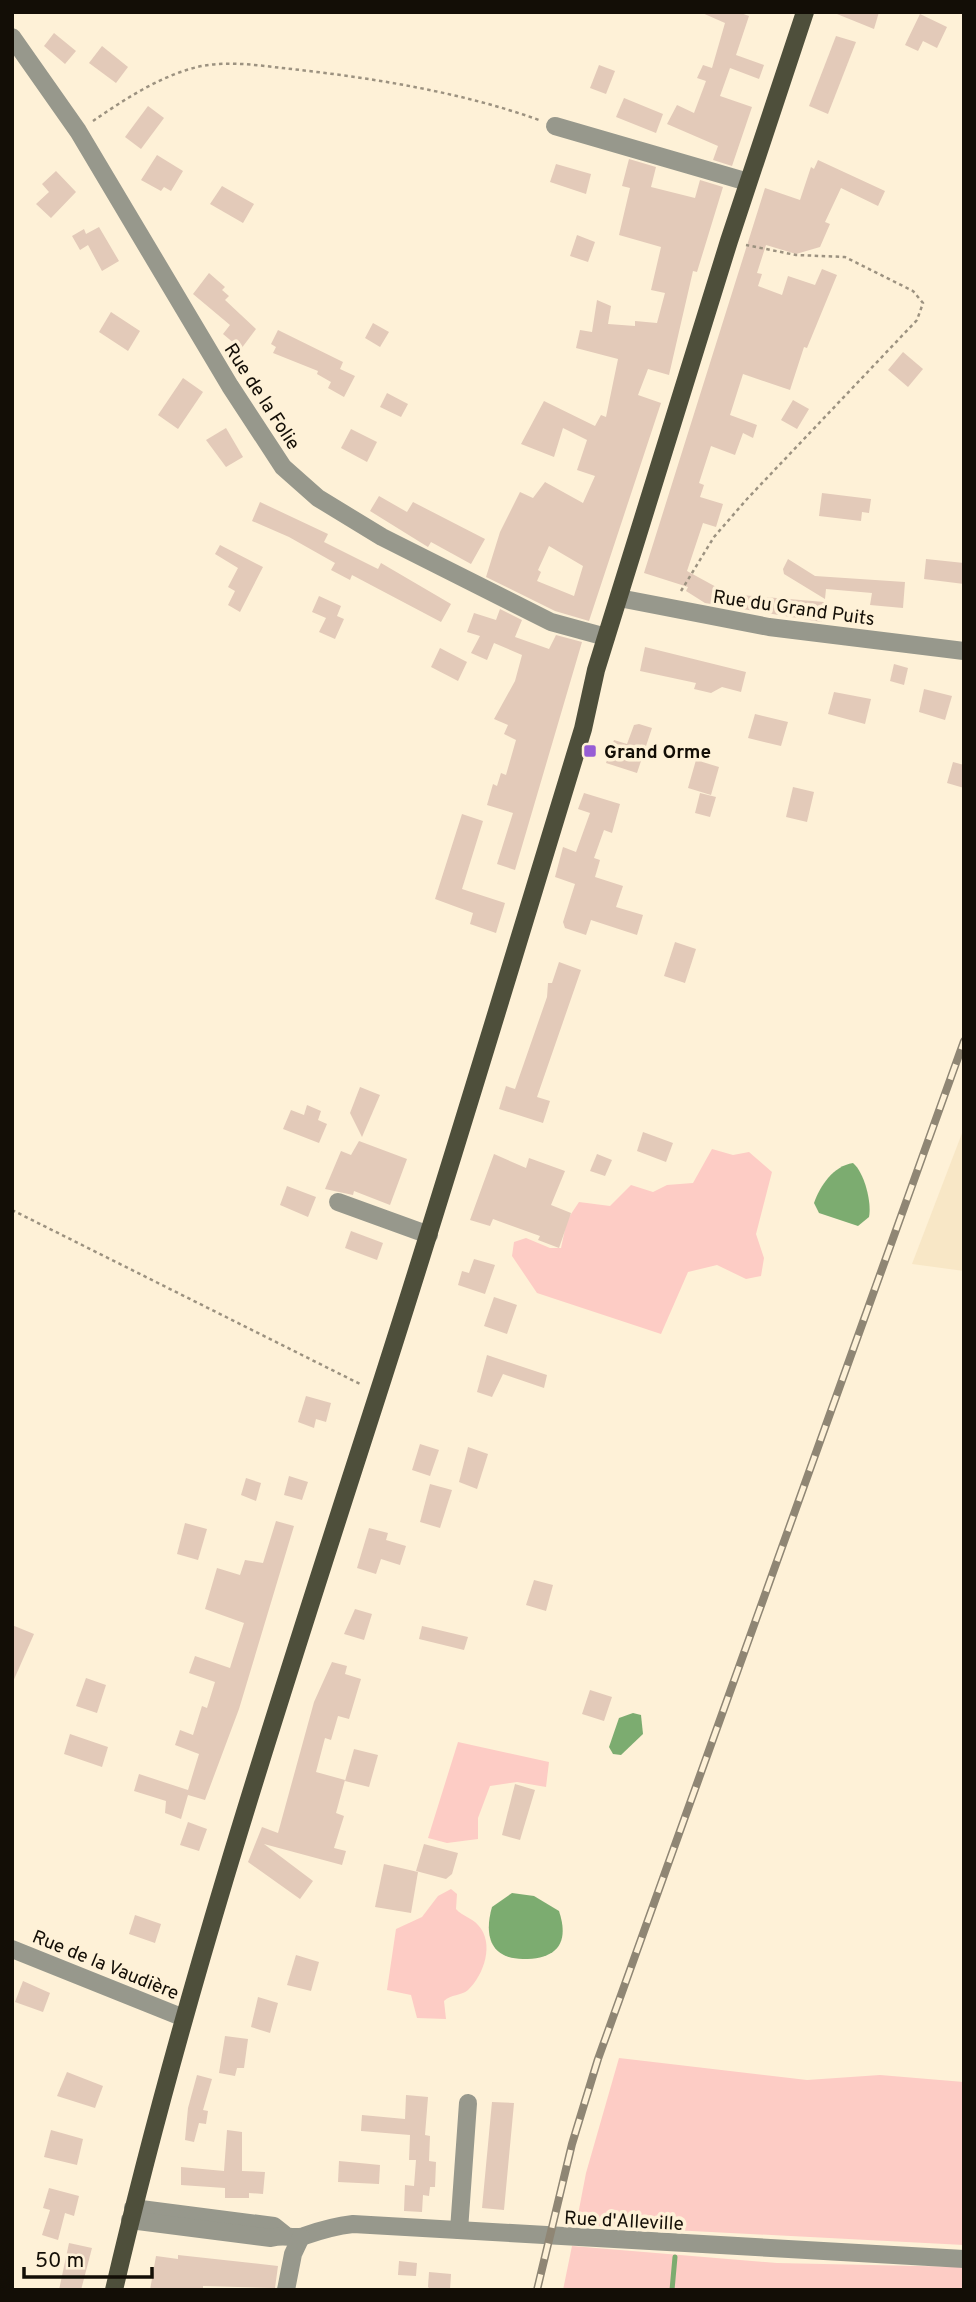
<svg xmlns="http://www.w3.org/2000/svg" width="976" height="2302" viewBox="0 0 976 2302" font-family="Overpass,sans-serif">
<style>
.built{fill:#f8e7c6}
.green{fill:#fdccc5}
.water{fill:#7cac70}
.lines{fill:none;stroke-linecap:round;stroke-linejoin:round}
.stream{stroke:#7cac70;stroke-width:5}
.building{fill:#e3cab9;fill-rule:evenodd}
.path{stroke:#9c9280;stroke-width:2.5;stroke-dasharray:3.5 3.5;stroke-linecap:butt}
.minor{stroke:#97988c;stroke-width:18}
.major{stroke:#4e4f3b;stroke-width:18}
.rail-casing{stroke:#8f8674;stroke-width:8}
.rail{stroke:#fef1d7;stroke-width:5;stroke-dasharray:16;stroke-linecap:butt}
.poi-dot{fill:#975dd5;stroke:#fef1d7;stroke-width:2.5}
.labels{text-anchor:middle;stroke-width:7;stroke-linejoin:round;paint-order:stroke}
.street-label{font-size:19px;fill:#130e06;stroke:#fef1d7}
.poi-label{font-size:19px;font-weight:bold;fill:#130e06;stroke:#fef1d7;text-anchor:start}
</style>
<rect width="100%" height="100%" fill="#fef1d7"/>
<!-- built -->
<polygon class="built" points="964,1128 964,1271 912,1264"/>
<!-- green -->
<g class="green">
<polygon points="712,1149 733,1155 749,1152 772,1172 756,1234 764,1258 761,1276 746,1279 717,1265 688,1272 661,1334 537,1293 512,1256 514,1242 526,1238 550,1248 561,1248 567,1220 579,1202 610,1206 631,1185 653,1192 667,1185 693,1183"/>
<polygon points="458,1742 549,1762 546,1787 517,1782 490,1786 478,1818 478,1839 447,1843 428,1838"/>
<path d="M451,1889L457,1894L456,1909C462,1916 472,1918 478,1925C495,1943 484,1975 468,1990C461,1996 451,1994 444,2001L446,2019L417,2018L411,1995L387,1990L396,1929L422,1917L438,1896Z"/>
<polygon points="619,2058 807,2080 880,2075 964,2082 964,2245 576,2225 586,2173"/>
<polygon points="572,2246 777,2263 964,2267 964,2290 563,2290"/>
</g>
<!-- water -->
<g class="water">
<path d="M853,1163C864,1172 872,1202 869,1217L858,1226L819,1213L814,1203C820,1186 833,1166 853,1163Z"/>
<polygon points="633,1713 641,1715 643,1734 621,1755 613,1754 609,1747 619,1718"/>
<path d="M512,1893L534,1896L559,1911C570,1944 556,1959 523,1959C490,1959 484,1935 492,1907Z"/>
</g>
<g class="lines">
<!-- stream -->
<polyline class="stream" points="672,2290 675,2257"/>
</g>
<!-- building -->
<g class="building">
<polygon points="700,12 738,12 749,16 736,55 764,65 759,79 730,68 720,96 752,107 732,166 713,160 718,146 667,124 677,105 694,113 706,81 697,78 703,65 712,68 725,23"/>
<polygon points="832,12 879,12 874,29"/>
<polygon points="920,14 947,27 937,48 923,41 918,51 905,45"/>
<polygon points="54,33 76,51 65,64 44,46"/>
<polygon points="836,36 856,42 828,114 809,106"/>
<polygon points="102,46 128,67 116,83 89,63"/>
<polygon points="599,65 615,71 606,94 590,88"/>
<polygon points="624,98 663,114 656,133 616,117"/>
<polygon points="148,106 164,118 141,149 125,137"/>
<polygon points="157,155 183,171 171,191 164,187 161,191 141,180"/>
<path d="M629,159L656,167L651,187L695,198L700,180L723,187L697,272L693,271L669,375L648,369L638,395L661,403L589,621L555,611L486,577L500,532L520,492L533,498L545,482L583,503L595,476L577,470L587,440L563,428L554,457L521,444L544,401L595,426L601,415L606,417L618,359L576,348L580,330L592,332L597,300L611,306L608,324L635,326V321L657,323L665,293L651,290L661,247L619,235L630,188L622,186ZM549,546L583,566L574,596L537,581L541,572L538,570Z"/>
<polygon points="818,160 885,191 878,206 841,188 825,222 830,224 820,247 796,254 766,245 757,273 762,274 758,286 782,295 788,276 815,285 822,269 837,275 807,348 804,347 790,390 743,374 730,415 757,425 753,438 743,433 735,455 711,446 699,483 704,485 700,497 723,504 716,527 703,523 687,571 729,594 824,602 822,622 705,603 686,591 688,587 644,573 765,188 800,200 811,167 814,169"/>
<polygon points="556,164 591,174 586,194 550,182"/>
<polygon points="56,171 76,192 51,218 36,204 49,192 42,184"/>
<polygon points="222,186 254,204 243,223 210,204"/>
<polygon points="99,227 119,261 102,271 88,245 80,250 72,236 84,229 86,234"/>
<polygon points="577,235 595,242 588,262 570,256"/>
<polygon points="209,273 225,287 222,290 229,296 225,300 256,329 241,349 223,334 230,325 193,294"/>
<polygon points="111,312 140,331 128,351 99,332"/>
<polygon points="373,323 389,332 380,347 365,338"/>
<polygon points="278,330 343,362 340,369 355,376 344,397 328,388 331,382 317,374 318,371 273,353 276,347 271,344"/>
<polygon points="903,352 923,369 908,387 888,370"/>
<polygon points="183,378 203,392 178,429 158,415"/>
<polygon points="387,393 408,404 401,417 380,407"/>
<polygon points="793,400 809,409 797,429 781,420"/>
<polygon points="226,428 243,457 226,467 206,440"/>
<polygon points="351,429 377,442 367,462 341,448"/>
<polygon points="822,493 871,499 869,513 862,512 861,521 819,516"/>
<polygon points="379,496 407,512 413,502 485,539 471,564 431,542 428,547 370,511"/>
<polygon points="260,502 328,534 324,542 378,569 381,563 451,604 441,622 352,575 350,580 331,570 335,563 289,537 252,521"/>
<polygon points="220,545 263,567 240,612 228,605 235,591 228,587 238,568 215,554"/>
<polygon points="788,559 815,576 905,582 903,608 870,605 872,593 826,589 825,599 784,574 783,569"/>
<polygon points="926,559 964,563 964,584 924,579"/>
<polygon points="319,596 341,606 337,616 344,619 335,639 319,632 326,618 312,612"/>
<polygon points="500,609 522,620 515,637 549,649 556,635 582,642 515,870 497,864 513,813 487,805 493,784 497,786 501,773 506,775 516,740 504,734 508,725 494,719 515,681 522,655 494,643 487,660 471,653 480,636 467,632 474,613 496,620"/>
<polygon points="645,647 746,672 741,692 722,687 711,693 694,689 696,683 640,671"/>
<polygon points="440,648 467,662 458,681 431,667"/>
<polygon points="894,664 908,668 904,685 890,681"/>
<polygon points="924,689 952,696 945,720 919,712"/>
<polygon points="834,692 871,699 865,724 828,714"/>
<polygon points="755,714 788,722 781,746 748,738"/>
<polygon points="639,724 652,728 637,773 606,763 614,740 627,744 634,725"/>
<polygon points="696,760 719,767 711,795 688,788"/>
<polygon points="953,762 964,765 964,788 947,783"/>
<polygon points="793,787 814,792 807,822 786,817"/>
<polygon points="584,793 620,804 612,833 604,830 594,858 600,860 595,877 623,886 616,907 643,915 637,935 591,920 586,935 565,928 563,922 575,884 555,877 563,847 576,852 590,813 578,809"/>
<polygon points="700,793 716,797 710,817 695,813"/>
<polygon points="462,814 483,821 462,889 505,903 496,933 470,924 473,913 435,899"/>
<polygon points="675,942 696,949 685,983 664,976"/>
<polygon points="559,962 581,970 537,1097 550,1101 543,1123 499,1109 506,1086 515,1089 547,997 548,983 552,983"/>
<polygon points="360,1087 380,1095 362,1137 350,1113"/>
<polygon points="307,1105 321,1111 318,1120 327,1124 319,1143 283,1129 291,1110 304,1115"/>
<polygon points="643,1132 673,1143 666,1162 637,1151"/>
<polygon points="359,1141 407,1159 390,1205 354,1191 353,1195 325,1189 341,1151 351,1155"/>
<polygon points="494,1154 526,1168 529,1158 565,1171 551,1205 571,1213 559,1248 538,1240 540,1236 493,1219 490,1226 470,1220"/>
<polygon points="597,1154 612,1160 605,1176 590,1171"/>
<polygon points="287,1186 316,1197 308,1217 280,1205"/>
<polygon points="351,1231 383,1243 377,1260 345,1248"/>
<polygon points="474,1259 495,1265 485,1294 458,1285 462,1271 469,1273"/>
<polygon points="494,1297 517,1305 507,1334 484,1326"/>
<polygon points="487,1355 547,1375 544,1388 503,1374 492,1397 477,1392"/>
<polygon points="306,1396 331,1403 326,1422 316,1419 314,1428 298,1422"/>
<polygon points="420,1444 439,1450 430,1476 412,1470"/>
<polygon points="468,1447 488,1454 477,1489 459,1482"/>
<polygon points="289,1476 308,1482 302,1500 284,1495"/>
<polygon points="246,1478 261,1483 256,1501 241,1495"/>
<polygon points="430,1484 452,1490 440,1528 420,1522"/>
<polygon points="276,1521 294,1526 239,1709 205,1800 188,1795 181,1819 165,1813 166,1801 134,1791 139,1774 188,1790 199,1754 175,1745 180,1730 193,1735 202,1706 207,1708 215,1682 189,1673 195,1656 230,1668 244,1623 205,1609 217,1568 240,1575 245,1560 263,1563"/>
<polygon points="185,1523 207,1529 198,1560 177,1554"/>
<polygon points="369,1528 388,1533 386,1540 406,1546 400,1565 381,1559 376,1574 357,1568"/>
<polygon points="534,1580 553,1585 546,1611 526,1605"/>
<polygon points="355,1609 372,1614 364,1640 344,1634"/>
<polygon points="12,1625 34,1634 12,1684"/>
<polygon points="422,1626 468,1637 464,1650 419,1639"/>
<polygon points="332,1662 347,1666 345,1674 361,1679 349,1719 338,1716 331,1740 325,1738 316,1772 345,1780 336,1813 344,1816 334,1848 346,1851 342,1865 264,1844 313,1881 300,1899 248,1862 262,1827 278,1833 314,1702"/>
<polygon points="86,1678 106,1685 97,1713 76,1706"/>
<polygon points="590,1690 612,1697 604,1721 582,1714"/>
<polygon points="70,1734 108,1747 102,1767 64,1754"/>
<polygon points="354,1749 378,1755 369,1787 345,1781"/>
<polygon points="515,1784 535,1790 520,1840 502,1835"/>
<polygon points="188,1822 207,1829 199,1851 180,1845"/>
<polygon points="424,1844 458,1853 452,1874 446,1879 416,1871"/>
<polygon points="384,1864 418,1872 411,1913 375,1907"/>
<polygon points="135,1915 161,1924 155,1943 129,1934"/>
<polygon points="296,1955 319,1962 311,1991 287,1985"/>
<polygon points="23,1981 50,1993 43,2012 15,2002"/>
<polygon points="258,1997 278,2003 270,2033 251,2027"/>
<polygon points="225,2036 248,2039 244,2068 237,2068 235,2076 219,2073"/>
<polygon points="67,2072 103,2086 95,2108 57,2096"/>
<polygon points="197,2075 212,2079 203,2110 208,2111 206,2124 199,2123 194,2142 185,2140 188,2108"/>
<polygon points="406,2095 428,2097 425,2135 430,2136 429,2161 436,2162 435,2187 430,2187 429,2196 423,2195 422,2212 404,2211 405,2185 414,2186 416,2160 409,2160 410,2135 361,2131 362,2115 405,2119"/>
<polygon points="492,2102 514,2103 504,2210 482,2208"/>
<polygon points="51,2130 83,2139 77,2165 44,2157"/>
<polygon points="227,2130 242,2132 242,2171 265,2172 263,2194 249,2193 249,2198 225,2198 225,2188 181,2185 181,2167 224,2171"/>
<polygon points="339,2161 380,2165 379,2184 338,2182"/>
<polygon points="49,2188 79,2196 74,2216 65,2213 58,2240 42,2235 50,2210 43,2208"/>
<polygon points="69,2243 92,2248 81,2290 59,2290"/>
<polygon points="178,2255 278,2266 275,2288 203,2286 203,2290 150,2290 156,2256 178,2259"/>
<polygon points="399,2261 417,2263 416,2276 398,2275"/>
<polygon points="429,2272 451,2274 450,2290 431,2290 428,2287"/>
</g>
<g class="lines">
<!-- path -->
<g class="path">
<path d="M93,121C125,99 163,74 202,66C228,61 256,65 282,68C367,77 458,91 539,120"/>
<polyline points="681,591 714,537 747,499 917,320 923,303 913,291 845,257 796,255 746,245"/>
<polyline points="12,1210 362,1385"/>
</g>
<!-- minor -->
<g class="minor">
<polyline points="12,37 78,131 230,386 283,467 318,498 382,537 551,622 606,637"/>
<polyline points="555,126 748,182"/>
<polyline points="619,598 769,627 964,651"/>
<polyline points="338,1202 429,1235"/>
<polyline points="12,1949 184,2018"/>
<polyline points="133,2208 274,2226 284,2234"/>
<path d="M130,2220L271,2238C283,2234 294,2239 304,2236C321,2230 335,2226 353,2224L964,2259"/>
<polyline points="459,2230 468,2103"/>
<polyline points="286,2290 293,2254 301,2237"/>
</g>
<!-- major -->
<path class="major" d="M114,2290C186,1981 286,1680 383,1378C452,1163 517,945 583,729L596,670L729,241L805,12"/>
<!-- rail casing -->
<g class="rail-casing">
<polyline id="rail" points="537,2290 572,2144 598,2059 964,1041"/>
</g>
<!-- rail -->
<use href="#rail" class="rail"/>
</g>
<!-- markers -->
<rect class="poi-dot" x="583" y="744" width="14" height="14" rx="3.5"/>
<g class="labels">
<!-- street labels -->
<g class="street-label">
<text transform="translate(263 396) rotate(57)" y="7">Rue de la Folie</text>
<text transform="translate(794 607) rotate(8)" y="7">Rue du Grand Puits</text>
<text transform="translate(106 1964) rotate(22)" y="7">Rue de la Vaudière</text>
<text transform="translate(624 2220) rotate(3)" y="7">Rue d'Alleville</text>
</g>
<!-- poi labels -->
<g class="poi-label">
<text x="604" y="758">Grand Orme</text>
</g>
</g>
<!-- border -->
<rect width="976" height="2302" fill="none" stroke="#130e06" stroke-width="28"/>
<!-- scale -->
<path d="M24 2267v10h128v-10" fill="none" stroke="#130e06" stroke-width="3.5"/>
<text x="35" y="2267" font-size="21" fill="#130e06" stroke="#fef1d7" stroke-width="5" paint-order="stroke">50 m</text>
</svg>
